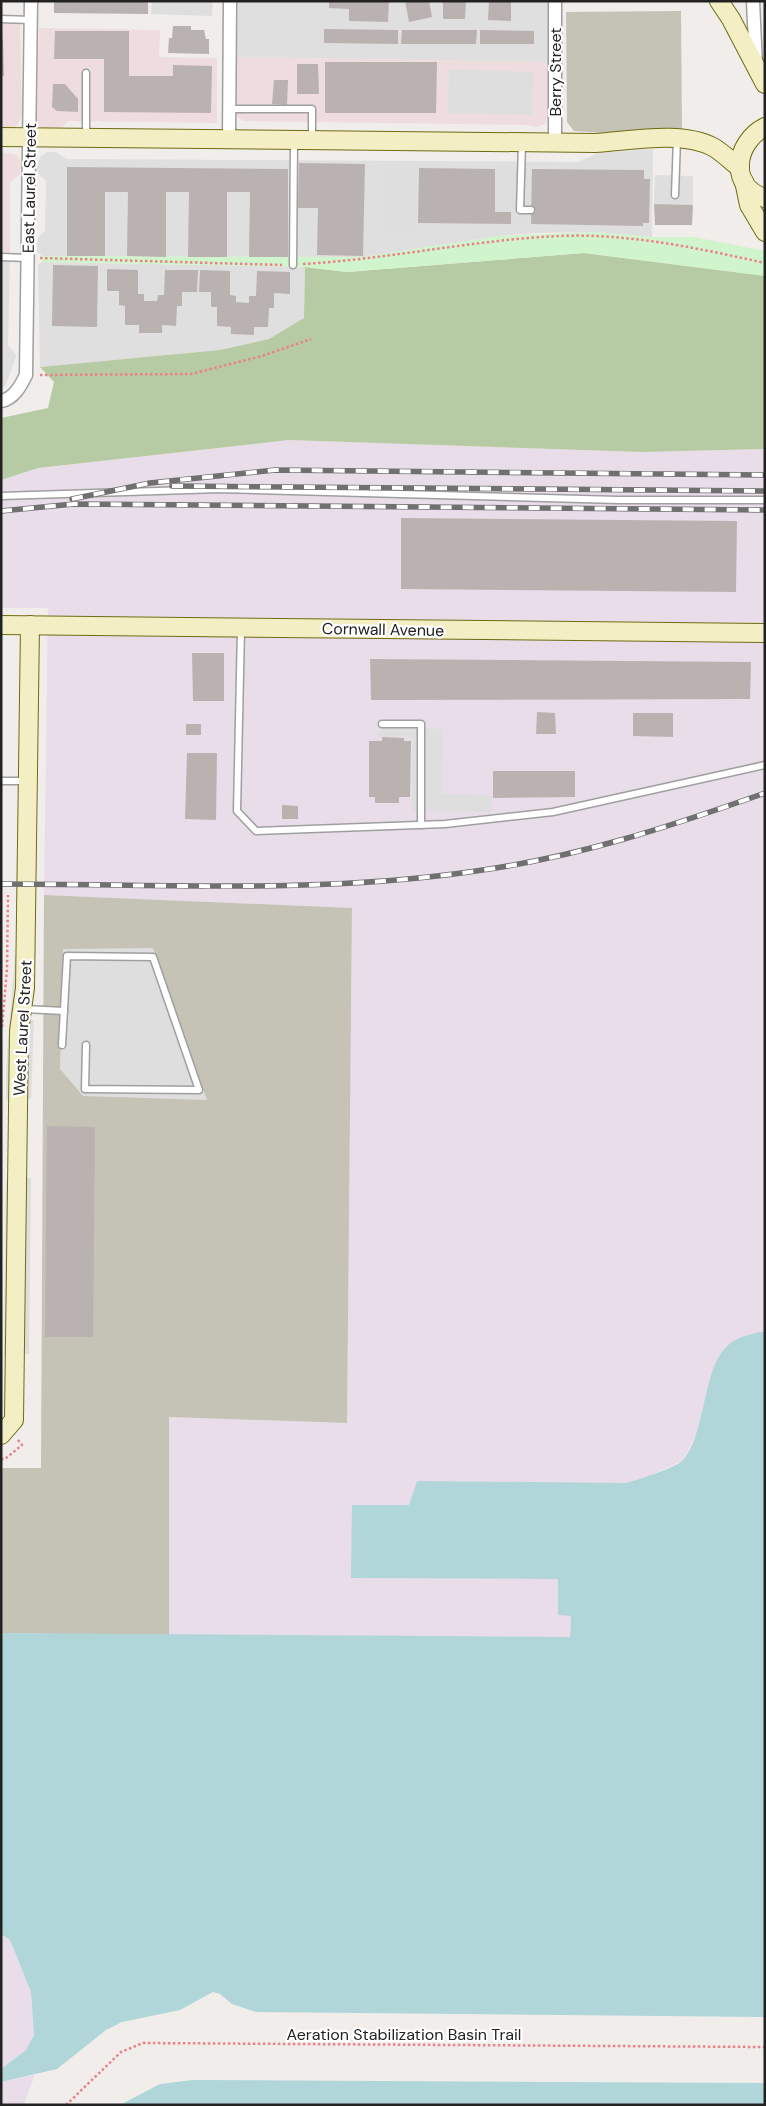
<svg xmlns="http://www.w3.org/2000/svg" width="766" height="2106" viewBox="0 0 766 2106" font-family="'DM Sans',sans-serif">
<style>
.residential{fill:#e0dfdf}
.commercial{fill:#efdcde}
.industrial{fill:#e9dde9}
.construction{fill:#c5c2b6}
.forest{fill:#b6cba3}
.park{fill:#d0f5cd}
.parking{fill:#dedede}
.water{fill:#b0d6d9}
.building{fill:#bab2b0}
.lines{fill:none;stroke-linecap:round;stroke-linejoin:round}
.lane-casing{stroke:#9f9f9f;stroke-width:9}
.street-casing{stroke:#9f9f9f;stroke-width:15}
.secondary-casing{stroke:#706b12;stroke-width:20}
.path{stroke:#eb8187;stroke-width:2.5;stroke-dasharray:2.5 2.5;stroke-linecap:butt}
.lane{stroke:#fff;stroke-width:6}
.street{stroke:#fff;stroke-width:12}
.secondary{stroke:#f4eec5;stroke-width:18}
.rail-casing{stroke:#707070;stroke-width:5.5}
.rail{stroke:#fff;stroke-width:4;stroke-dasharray:11;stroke-linecap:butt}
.labels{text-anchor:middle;stroke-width:4.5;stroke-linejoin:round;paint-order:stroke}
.street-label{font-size:16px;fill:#222;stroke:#fff}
</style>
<rect width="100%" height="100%" fill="#f1edea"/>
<!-- residential -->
<g class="residential">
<polygon points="236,1 549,1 549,62 235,57"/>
<polygon points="653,149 652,237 595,232 539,233 499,236 363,257 42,256 37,252 38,238 45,231 46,181 39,175 36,167 41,156 47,152 56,152 67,159 578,162 598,153"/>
<polygon points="1,257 10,257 8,346 15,353 16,357 6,384 1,390"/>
<polygon points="42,262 305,267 304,318 269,339 220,350 40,367 38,265"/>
</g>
<!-- commercial -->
<g class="commercial">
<polygon points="1,23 20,23 22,117 13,131 1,131"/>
<polygon points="39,28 160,30 159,57 217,58 217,123 68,121 60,130 45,132 37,123"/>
<polygon points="235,57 549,62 549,117 545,124 537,127 526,125 244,121 236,116 234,111"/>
<polygon points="1,152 17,155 21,162 20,174 10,182 10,257 1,257"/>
</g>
<!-- industrial -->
<g class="industrial">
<polygon points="289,440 642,452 765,449 765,1332 759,1332 720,1354 707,1389 697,1433 683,1460 653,1475 626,1483 409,1505 352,1505 352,1578 559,1579 558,1614 571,1616 570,1637 169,1636 169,1417 347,1423 352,908 44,895 48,608 1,608 1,480 38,468"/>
<polygon points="1,1934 10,1940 31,1992 34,2035 27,2050 1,2069"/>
<polygon points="35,2075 24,2104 27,2105 1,2105 1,2082"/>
</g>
<!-- construction -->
<g class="construction">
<polygon points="681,11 682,133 658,133 644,129 604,133 574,131 567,122 566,12"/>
<polygon points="44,895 352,908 347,1423 169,1417 169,1636 1,1633 1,1468 41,1468"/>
</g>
<!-- forest -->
<polygon class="forest" points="584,253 765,276 765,449 642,452 289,440 38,468 1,480 1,418 48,408 54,382 40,367 220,350 269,339 304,318 305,267 347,272"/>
<!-- park -->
<polygon class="park" points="595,232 652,237 695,237 765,251 765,276 584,253 347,272 305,267 42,262 42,256 363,257 499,236"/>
<!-- parking -->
<g class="parking">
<polygon points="152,1 213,1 212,16 151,14"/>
<polygon points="449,69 533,72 532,115 448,113"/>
<polygon points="383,168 415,169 414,233 382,232"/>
<polygon points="495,169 532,169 531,224 511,224 511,212 495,212"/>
<polygon points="655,175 693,176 693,205 654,204"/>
<polygon points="383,728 443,729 442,794 492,795 492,812 412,811 413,737 376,737"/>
<polygon points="153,948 207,1100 83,1096 60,1069 63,949"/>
<polygon points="15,955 19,956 11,1101 6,1100 6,1068"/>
<polygon points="29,1020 34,1020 31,1099 26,1099"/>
<polygon points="26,1178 31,1178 29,1354 24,1354"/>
<polygon points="6,1180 11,1181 9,1357 4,1357"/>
</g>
<!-- water -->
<g class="water">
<path d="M759,1332H765V2017L256,2012L232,2004L220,1994L213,1992L180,2010L122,2022L106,2030L57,2069L1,2082V2069L26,2050L34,2035L31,1992L10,1940L1,1934V1633L570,1637L571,1616L558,1615V1579L351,1578L352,1505H409L417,1481L626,1483C639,1479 674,1469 683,1460C708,1432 701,1359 734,1341C741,1336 751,1335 759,1332Z"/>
<polygon points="193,2080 765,2083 765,2105 120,2105 160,2084"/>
</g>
<!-- building -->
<g class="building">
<polygon points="54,1 148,1 148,14 54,13"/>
<polygon points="329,1 389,1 388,22 349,21 349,9 329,8"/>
<polygon points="405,1 429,1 432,17 409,22"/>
<polygon points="443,1 466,1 465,19 443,19"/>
<polygon points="489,1 511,1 511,21 488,20"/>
<polygon points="173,26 191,26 191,30 204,30 206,39 209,39 209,54 168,53 169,38 172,38"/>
<polygon points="324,29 398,30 398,44 324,43"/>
<polygon points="402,30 477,30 476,44 401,44"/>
<polygon points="480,30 534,31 534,44 480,44"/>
<polygon points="55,31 129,31 129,76 173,76 173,65 212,66 211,113 104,112 104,59 54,59"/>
<polygon points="1,39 3,39 4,76 1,76"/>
<polygon points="325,62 437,62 436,113 325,113"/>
<polygon points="297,64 318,64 319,94 297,94"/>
<polygon points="274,80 288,80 287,105 272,104"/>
<polygon points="53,84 65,84 78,99 78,112 57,111 52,107"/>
<polygon points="299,163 365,164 363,256 317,255 318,208 298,208"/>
<polygon points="67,167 288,169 288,257 249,257 250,192 227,192 227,257 188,257 189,192 166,192 166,257 127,256 128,192 105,192 105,256 67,256"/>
<polygon points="419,168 495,169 495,212 511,212 511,224 418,223"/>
<polygon points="532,169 644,170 644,179 650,179 649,223 643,223 643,226 531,224"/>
<polygon points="654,204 693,205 692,225 655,225"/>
<polygon points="53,265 98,266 97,327 52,326"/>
<polygon points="107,269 138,270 138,294 144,294 144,301 157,301 158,295 164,295 165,270 198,270 197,292 182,292 182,306 177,306 176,326 162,325 162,333 139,333 139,325 125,325 125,306 119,305 119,291 107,291"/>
<polygon points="200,270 230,271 230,295 236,296 236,302 249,303 249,296 256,296 257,271 290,272 290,294 274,293 274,308 269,308 268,327 254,327 254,335 231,334 231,327 217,326 217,307 211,307 211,292 199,292"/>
<polygon points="401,518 737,521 736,592 401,589"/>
<polygon points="192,653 224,653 224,701 193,701"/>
<polygon points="370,659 751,662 750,699 371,700"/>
<polygon points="537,712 555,713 556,734 536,734"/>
<polygon points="633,713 673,713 673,737 633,736"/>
<rect x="186" y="724" width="15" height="11"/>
<polygon points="382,737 404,738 404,741 411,741 410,797 399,797 399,803 375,803 375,797 369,797 369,741 382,741"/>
<polygon points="187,753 217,753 216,820 185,819"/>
<polygon points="493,771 575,771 575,797 493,798"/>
<polygon points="282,805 298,806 298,819 282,819"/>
<polygon points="47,1126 95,1127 93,1337 45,1337"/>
</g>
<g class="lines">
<!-- lane casing -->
<g class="lane-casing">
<g id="lane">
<polyline points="1,19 31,20"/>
<polyline points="86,73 86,137"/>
<polyline points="229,109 312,109 312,138"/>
<polyline points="522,144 520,210 531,210"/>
<polyline points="675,195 677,139"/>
<polyline points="1,257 28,258"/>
<polyline points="293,265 294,141"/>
<polyline points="1,496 220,489 618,500 765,500"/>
<polyline points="241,629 237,811 256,831 445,824 553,812 765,765"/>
<polyline points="382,724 421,724 421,825"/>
<polyline points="1,781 27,781"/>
<polyline points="24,1009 64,1011"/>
<polyline points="62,1045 67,956 153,957 199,1090 85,1089 86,1045"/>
</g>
</g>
<!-- street casing -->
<g class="street-casing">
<g id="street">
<polyline points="753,1 756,65"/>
<polyline points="229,140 230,1"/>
<polyline points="555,143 555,1"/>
<path d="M1,401C14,399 21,385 26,375L31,1"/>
</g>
</g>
<!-- secondary casing -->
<g class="secondary-casing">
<g id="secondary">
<polyline points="719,1 731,19 765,84"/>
<path d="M765,127C735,142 728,187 765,198"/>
<path d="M1,137L595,143C630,141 681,130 713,147C722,152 731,161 740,168"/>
<polyline points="744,181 749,205 765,232"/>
<polyline points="1,625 765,633"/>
<polyline points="1,1435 14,1420 19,1031 25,988 30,625"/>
</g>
</g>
<!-- path -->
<g class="path">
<polyline points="40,258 282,265"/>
<path d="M303,264C389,259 473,240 559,236C628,233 697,248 765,263"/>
<polyline points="40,375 191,374 262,356 311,339"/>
<polyline points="2,1027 7,969 8,895"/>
<polyline points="1,1459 5,1459 22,1445 18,1440"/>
<polyline points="66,2105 121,2052 143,2043 765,2047"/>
</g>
<!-- lane -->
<use href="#lane" class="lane"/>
<!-- street -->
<use href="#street" class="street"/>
<!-- secondary -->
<use href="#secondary" class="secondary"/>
<!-- rail casing -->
<g class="rail-casing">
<g id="rail">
<polyline points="172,486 765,491"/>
<polyline points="72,499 150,483 275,470 765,475"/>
<polyline points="1,511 74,504 765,510"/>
<path d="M1,884C159,884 319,894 476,871C578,857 668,827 765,793"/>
</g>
</g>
<!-- rail -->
<use href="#rail" class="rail"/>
</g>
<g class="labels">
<!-- street labels -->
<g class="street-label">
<text transform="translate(555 72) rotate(-90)" y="6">Berry Street</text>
<text transform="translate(29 188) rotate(-89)" y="6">East Laurel Street</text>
<text transform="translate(383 629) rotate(1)" y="6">Cornwall Avenue</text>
<text transform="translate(22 1028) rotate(-87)" y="6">West Laurel Street</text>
<text x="404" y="2040">Aeration Stabilization Basin Trail</text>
</g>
</g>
<!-- border -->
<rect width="766" height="2106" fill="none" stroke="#222222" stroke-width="5"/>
</svg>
